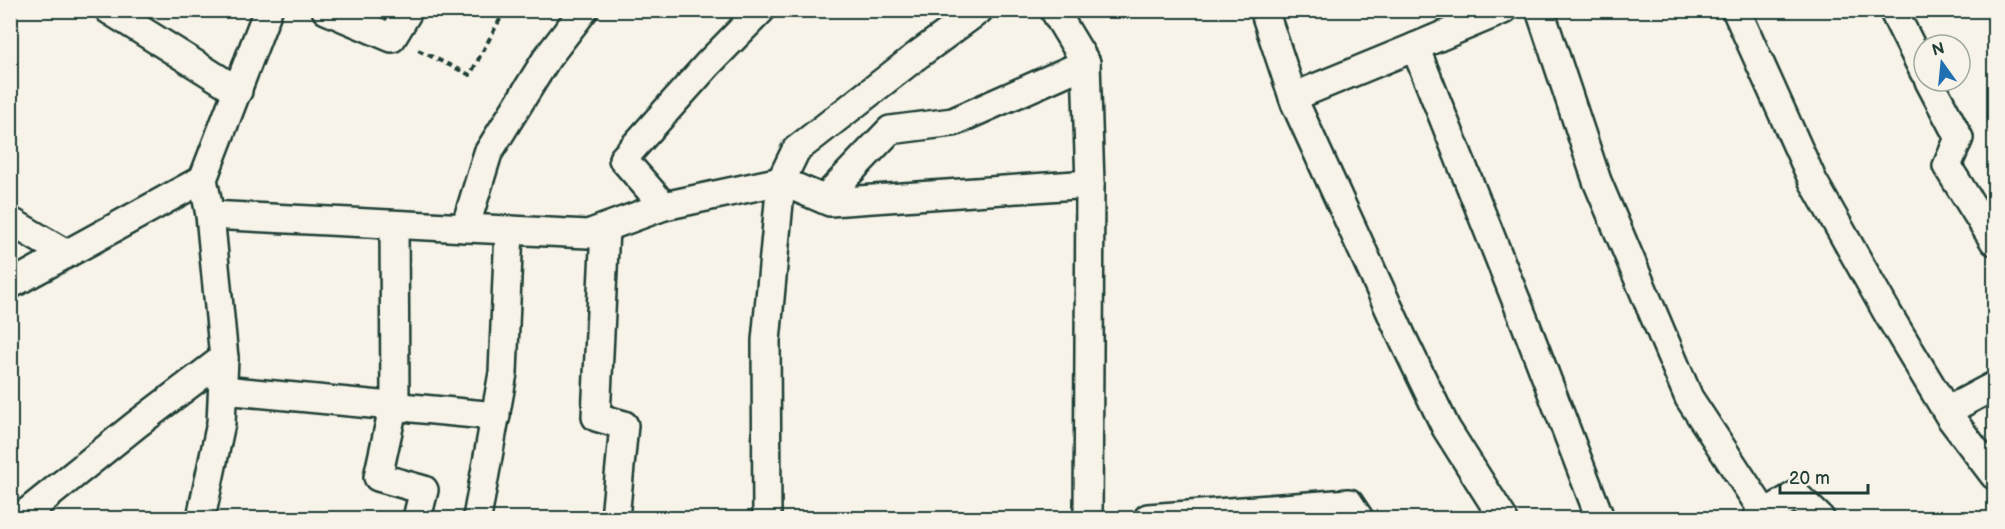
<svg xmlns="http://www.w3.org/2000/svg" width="2005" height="529" viewBox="0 0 2005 529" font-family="'Balsamiq Sans',sans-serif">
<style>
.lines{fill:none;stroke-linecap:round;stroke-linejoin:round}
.street-casing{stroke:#1f3d34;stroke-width:32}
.path{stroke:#1f3d34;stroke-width:4;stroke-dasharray:6 4.5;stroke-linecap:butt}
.street{stroke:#f7f3e8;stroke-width:27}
</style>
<rect width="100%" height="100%" fill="#f7f3e8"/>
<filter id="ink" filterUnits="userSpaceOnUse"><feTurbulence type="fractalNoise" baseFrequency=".0167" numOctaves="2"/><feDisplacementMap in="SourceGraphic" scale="12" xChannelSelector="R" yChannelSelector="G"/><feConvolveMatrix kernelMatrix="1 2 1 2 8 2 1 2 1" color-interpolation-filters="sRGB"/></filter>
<g filter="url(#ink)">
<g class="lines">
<!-- street casing -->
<g class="street-casing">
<g id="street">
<polyline points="109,10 238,91"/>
<polyline points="326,10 392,38 409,10"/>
<polyline points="1054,10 1086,63 1090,184 1088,518"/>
<polyline points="1264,10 1295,103 1403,339 1446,428 1503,518"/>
<polyline points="1540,10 1597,181 1689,398 1765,514"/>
<polyline points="1736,10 1813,181 1888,314 1950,417 1994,475"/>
<polyline points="1893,10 1924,72"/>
<polyline points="1415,47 1503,10"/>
<polyline points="1929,81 1959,138 1947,166 1994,241"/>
<polyline points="1293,97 1415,47 1526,325 1600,518"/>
<polyline points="824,199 890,130 953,122 1086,63"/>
<polyline points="664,206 623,159 708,64 761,10"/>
<polyline points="210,215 588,234 664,206 781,181 830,202 1090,184"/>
<polyline points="10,221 66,254"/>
<polyline points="394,225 395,399 378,477 424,490 417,518"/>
<polyline points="465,228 488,153 547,58 584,10"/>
<polyline points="605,228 596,417 624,425 615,518"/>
<polyline points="10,285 203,179"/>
<polyline points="223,390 496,416"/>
<polyline points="1947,411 1994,386"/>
<polyline points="20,518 137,424 224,358"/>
<polyline points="201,518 221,423 224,358 210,215 203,179 268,10"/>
<polyline points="477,518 503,373 509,230"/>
<polyline points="767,518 766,341 781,181 796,150 919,54 979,10"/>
<polyline points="1148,518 1349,503 1359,518"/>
<polyline points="1757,518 1796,495 1820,518"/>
</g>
</g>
<!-- path -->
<polyline class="path" points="418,50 470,75 505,10"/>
<!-- street -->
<use href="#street" class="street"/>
</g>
</g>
<!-- margin -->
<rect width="2005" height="529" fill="none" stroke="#f7f3e8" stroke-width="36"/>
<rect x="18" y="18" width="1969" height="493" fill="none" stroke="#1f3d34" stroke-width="2" filter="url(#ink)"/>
<!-- north arrow -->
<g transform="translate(1942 63) rotate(345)"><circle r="28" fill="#f7f3e8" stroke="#a1aaa0" stroke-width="1.5"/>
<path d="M0-4.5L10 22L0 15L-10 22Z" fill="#1f6fb2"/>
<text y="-9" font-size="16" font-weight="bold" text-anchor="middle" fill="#1f3d34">N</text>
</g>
<!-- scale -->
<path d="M1780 484v9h88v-9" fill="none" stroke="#1f3d34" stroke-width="3"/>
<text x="1789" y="484" font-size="18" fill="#1f3d34" stroke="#f7f3e8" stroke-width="4.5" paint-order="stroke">20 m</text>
</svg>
